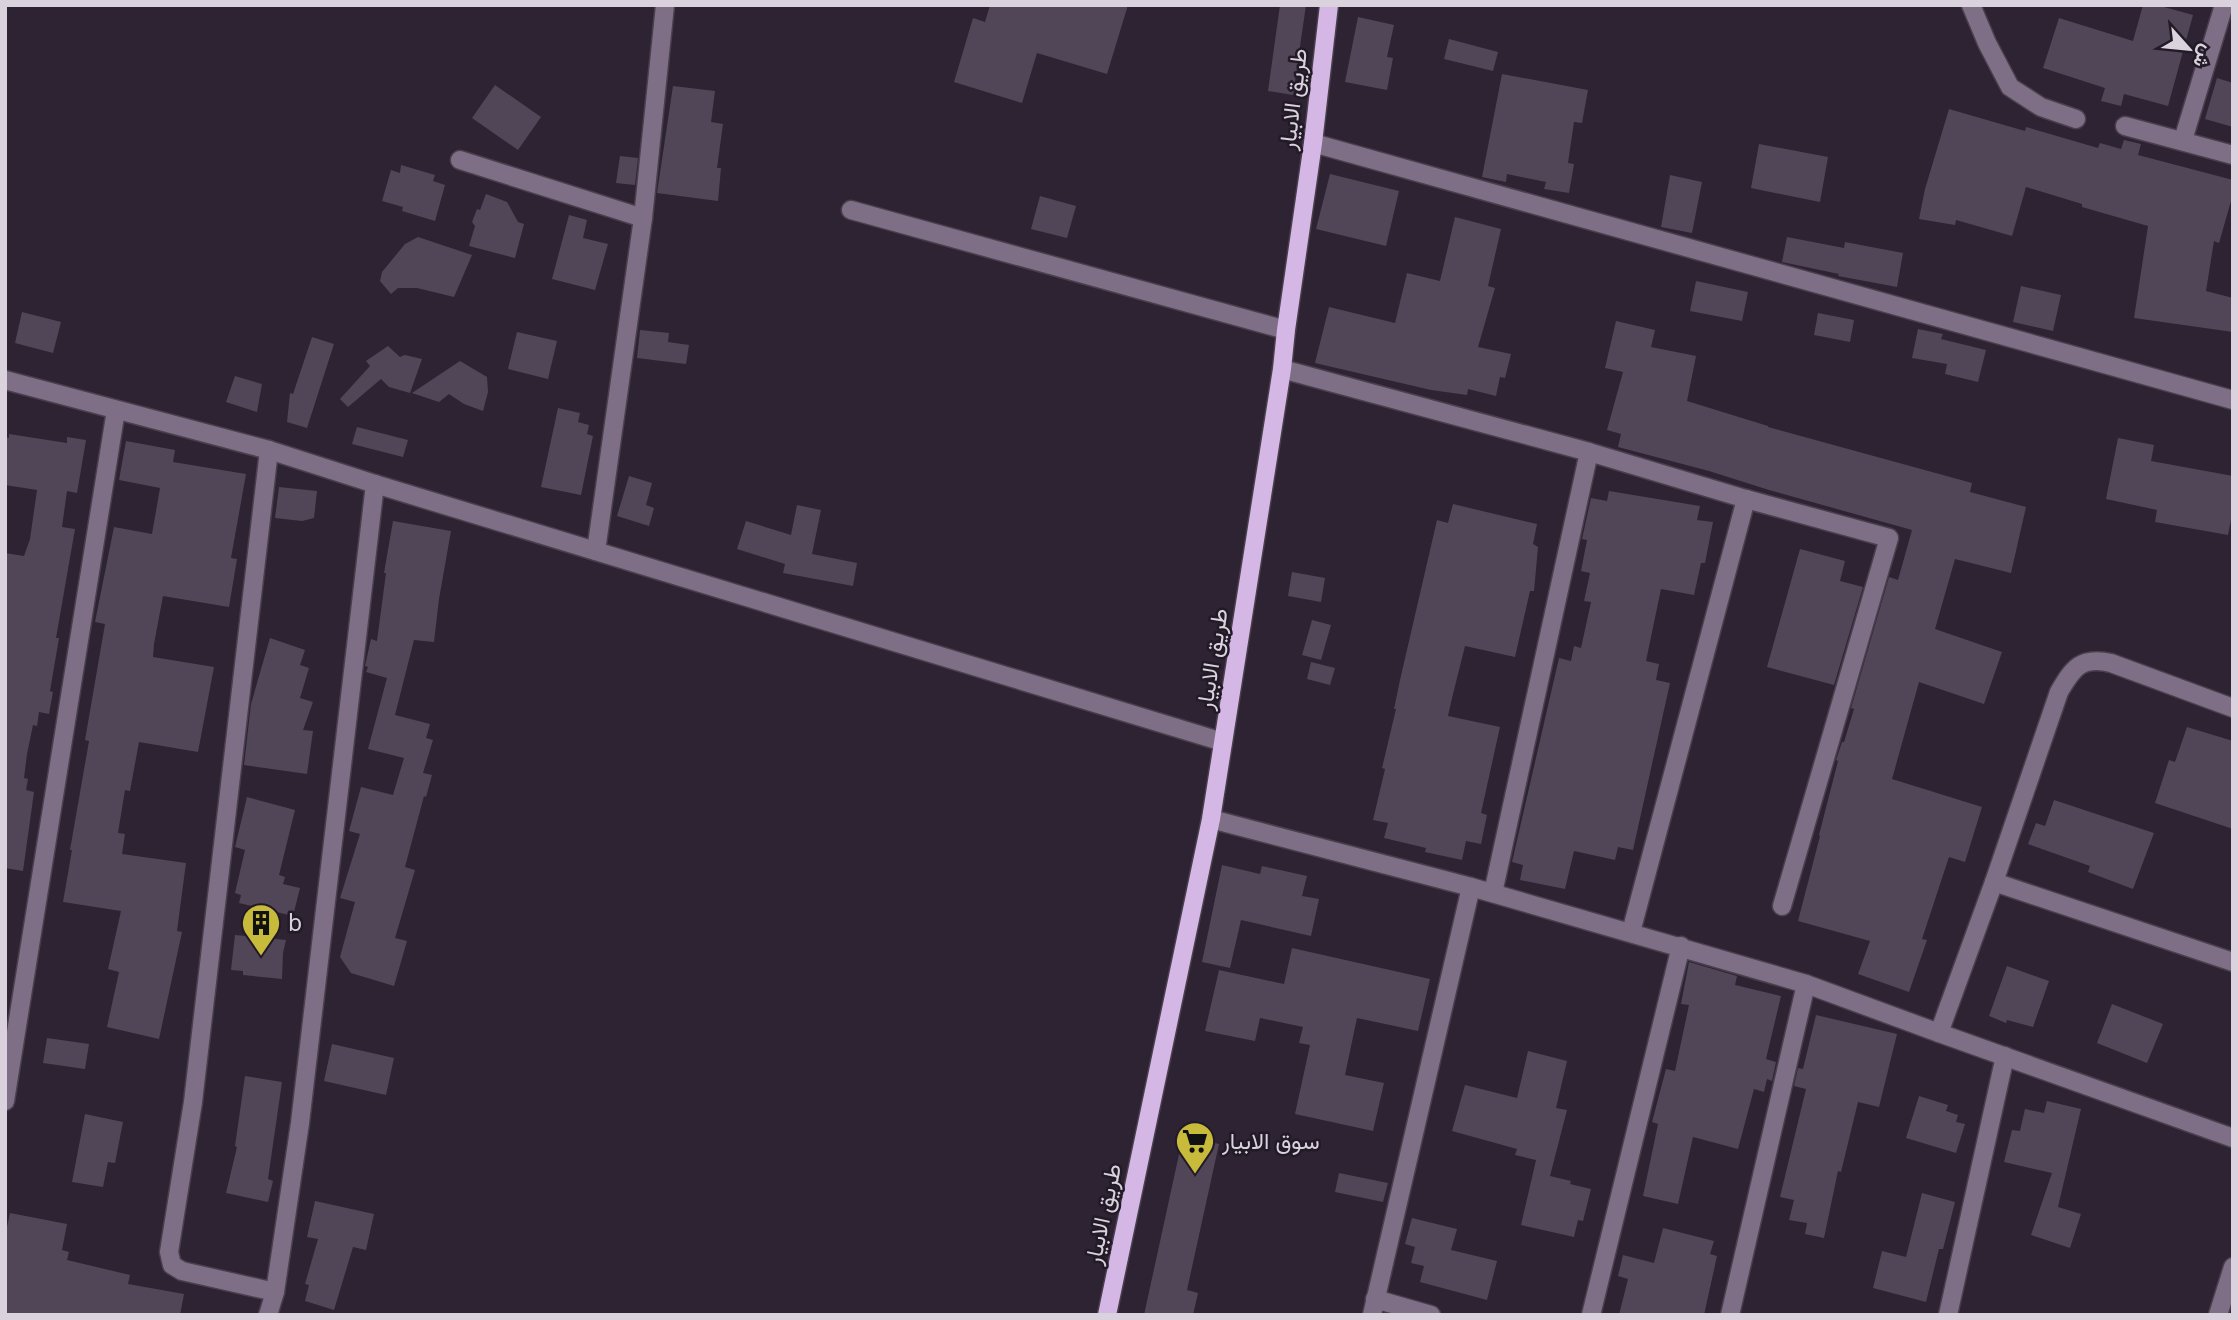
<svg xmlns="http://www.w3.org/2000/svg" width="2238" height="1320" viewBox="0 0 2238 1320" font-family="'Noto Sans',Vazirmatn,sans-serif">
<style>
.building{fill:#514657}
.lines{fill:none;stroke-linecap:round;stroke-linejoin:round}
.minor-casing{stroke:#493f4d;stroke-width:21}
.major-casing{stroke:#493f4d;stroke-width:21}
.minor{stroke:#7e6f86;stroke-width:18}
.major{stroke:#d5b7e6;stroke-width:18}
.labels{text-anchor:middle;stroke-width:5;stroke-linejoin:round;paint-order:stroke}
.street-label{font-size:23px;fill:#dad3dd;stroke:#231a28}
.poi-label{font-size:23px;fill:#dad3dd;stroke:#231a28;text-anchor:start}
</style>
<rect width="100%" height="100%" fill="#2d2332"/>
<!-- building -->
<g class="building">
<polygon points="990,5 1128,5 1107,74 1037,53 1022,103 954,82 973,18 985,22"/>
<polygon points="1280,5 1306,5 1293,95 1268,91"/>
<polygon points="2143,5 2157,5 2193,15 2168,106 2124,94 2121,106 2101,101 2105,88 2043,68 2059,18 2133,41"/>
<polygon points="1358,17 1394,25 1387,57 1393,58 1387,90 1345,82"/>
<polygon points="1449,39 1498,52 1493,71 1444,59"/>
<polygon points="1502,74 1588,90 1582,123 1574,122 1568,163 1574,164 1569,193 1544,189 1546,182 1507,174 1506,182 1482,177"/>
<polygon points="2217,78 2233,83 2233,127 2205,119"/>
<polygon points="495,85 541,117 518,150 472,118"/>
<polygon points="673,86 715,91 711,122 723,124 717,168 721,168 718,201 657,193"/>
<polygon points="1949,109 2025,131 2026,127 2098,148 2100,143 2121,149 2124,140 2141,144 2138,155 2233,180 2233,194 2219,243 2214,241 2206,291 2233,298 2233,332 2134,318 2148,226 2082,207 2082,204 2026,187 2012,236 1956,220 1955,225 1919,219 1925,189"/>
<polygon points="1759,144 1828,157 1820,202 1751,188"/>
<polygon points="620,156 638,158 635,185 616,183"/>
<polygon points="401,165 435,175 433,181 445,185 435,221 402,211 403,207 382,201 391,170 400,173"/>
<polygon points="1330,174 1399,191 1386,246 1316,229"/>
<polygon points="1670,175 1702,182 1692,233 1661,227"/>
<polygon points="486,194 507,202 518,222 524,224 515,258 469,246 475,226 472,222 477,209 480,210"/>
<polygon points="1040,196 1076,206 1067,238 1031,229"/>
<polygon points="569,215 587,220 583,238 608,244 595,290 552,279"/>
<polygon points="1455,217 1501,229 1488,286 1495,288 1478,347 1511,354 1505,378 1500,377 1496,396 1468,389 1467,395 1431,390 1315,363 1329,307 1395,323 1407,273 1440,281"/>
<polygon points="418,237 472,255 454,297 417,288 398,288 391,294 380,281 382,272 405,244"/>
<polygon points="1787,237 1844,248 1845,242 1903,253 1897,287 1838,276 1839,274 1782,262"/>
<polygon points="1696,281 1748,292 1742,321 1690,311"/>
<polygon points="2021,286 2061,295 2053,331 2013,322"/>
<polygon points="22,312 61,322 53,353 15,343"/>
<polygon points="1818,313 1854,320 1850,342 1814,335"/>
<polygon points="1616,321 1655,330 1651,347 1696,356 1687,401 1768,426 1768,427 1972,483 1970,492 2026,507 2011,573 1955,559 1935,629 2002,652 1984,704 1919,682 1892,779 1982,807 1965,862 1949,857 1922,939 1927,940 1909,992 1858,974 1870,941 1798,921 1820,836 1819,835 1838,761 1836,760 1842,742 1844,742 1854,709 1851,708 1889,577 1898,580 1912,530 1769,490 1709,471 1618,447 1621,434 1607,430 1623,372 1605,368"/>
<polygon points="1918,329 1943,334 1941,339 1986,350 1978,382 1945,374 1947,364 1912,358"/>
<polygon points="640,330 669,333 668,342 689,345 686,364 637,358"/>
<polygon points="517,332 557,341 548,379 508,369"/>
<polygon points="312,337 334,344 307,428 287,422 290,393 293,394"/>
<polygon points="388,346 400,357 405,355 422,359 410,393 389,387 381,379 348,407 340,399 370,366 366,361"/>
<polygon points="460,361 487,377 488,392 483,411 464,404 449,394 439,402 412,393"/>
<polygon points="235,376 262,384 257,412 226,402"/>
<polygon points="558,408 580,413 578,422 589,425 587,434 593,436 581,495 541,487"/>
<polygon points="357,427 408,440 403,457 352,444"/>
<polygon points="9,434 67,443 67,437 86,440 77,493 67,491 62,527 75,529 56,638 59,638 50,691 53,692 49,714 39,712 37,726 33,725 27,754 24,778 28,779 26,790 34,792 23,871 5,868 5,553 24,556 30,539 37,490 5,485 5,437 9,438"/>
<polygon points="2118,438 2154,445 2151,461 2233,476 2233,509 2228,535 2155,522 2157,510 2106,499"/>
<polygon points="126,441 175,450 173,462 246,474 231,558 237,559 229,607 163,596 154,644 153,657 214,667 198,752 139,742 130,791 125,790 118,833 125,834 122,854 186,863 177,931 182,932 159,1039 107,1027 119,972 108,969 121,911 63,902 72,850 70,850 89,741 85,740 105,624 95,622 114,527 152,534 160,488 119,480"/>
<polygon points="629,476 652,483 646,505 654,508 649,526 617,516"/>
<polygon points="279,487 317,491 314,518 302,521 275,518"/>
<polygon points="1609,491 1700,506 1697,520 1713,522 1705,563 1701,563 1694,595 1661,589 1646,661 1659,664 1656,680 1670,683 1633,850 1618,847 1615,860 1574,851 1565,889 1520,880 1523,865 1512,862 1559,658 1571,661 1574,646 1581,648 1591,602 1584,601 1590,573 1581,571 1587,540 1582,539 1591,498 1607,501"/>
<polygon points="1453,504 1537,524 1533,544 1538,547 1534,591 1530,591 1515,657 1465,646 1453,694 1448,716 1500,727 1481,813 1487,815 1481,844 1466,841 1462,860 1425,852 1426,848 1384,838 1388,823 1373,820 1385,769 1382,768 1396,709 1394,709 1400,680 1437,520 1448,523"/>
<polygon points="797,505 821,510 812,554 857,563 853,586 783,573 785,564 737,549 746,521 791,535"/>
<polygon points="393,521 451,531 439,599 434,642 414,640 395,715 430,724 426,738 433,740 423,773 432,775 426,797 424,796 405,867 415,870 395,938 407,941 394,986 351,973 340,957 355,902 340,898 360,834 349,831 361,787 393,795 404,758 368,749 387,678 366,672 368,667 365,666 371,639 377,641 386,573 384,573"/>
<polygon points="1800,549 1845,561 1840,581 1863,587 1834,685 1767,667"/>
<polygon points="1292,572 1325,578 1321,602 1288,596"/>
<polygon points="1312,620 1331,625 1321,660 1302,655"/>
<polygon points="270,638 305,650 300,665 309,668 300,698 313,702 303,730 313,731 307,774 244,765 251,704"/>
<polygon points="1311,662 1335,668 1330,685 1307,679"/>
<polygon points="2187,727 2233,741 2233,829 2155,803 2169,760 2175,762"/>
<polygon points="247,797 295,810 279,875 285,877 283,884 300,888 293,916 239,903 241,895 235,893 245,850 235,847"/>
<polygon points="2054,800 2154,833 2133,889 2088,872 2090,866 2028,844 2036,823 2045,826"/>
<polygon points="1222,865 1260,874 1262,866 1307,876 1302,896 1319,899 1311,936 1241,920 1230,968 1202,962"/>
<polygon points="235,935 286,940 283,953 282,979 243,975 243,971 231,970"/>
<polygon points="1292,948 1430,979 1418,1031 1357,1018 1345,1075 1384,1083 1373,1131 1295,1114 1310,1045 1299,1043 1303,1027 1260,1018 1255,1041 1205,1031 1219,970 1284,984"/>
<polygon points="1689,962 1737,976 1735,985 1781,996 1766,1059 1776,1062 1772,1081 1767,1079 1764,1092 1754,1089 1738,1149 1693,1137 1678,1204 1643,1196 1658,1124 1652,1122 1666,1069 1675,1071 1689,1005 1681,1004"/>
<polygon points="2007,966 2049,981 2033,1027 2007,1020 2006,1023 1989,1016"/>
<polygon points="2112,1004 2163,1024 2147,1063 2097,1043"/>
<polygon points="1816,1015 1897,1034 1879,1107 1858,1102 1841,1172 1838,1171 1824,1238 1805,1234 1807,1223 1789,1220 1794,1200 1780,1197 1806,1089 1794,1086 1798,1068 1803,1069"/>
<polygon points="47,1038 89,1044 85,1069 43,1063"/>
<polygon points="332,1044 394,1058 386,1095 324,1081"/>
<polygon points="1528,1051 1567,1061 1556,1108 1567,1110 1550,1176 1571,1181 1570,1184 1591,1189 1583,1221 1578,1220 1574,1237 1521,1225 1536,1160 1515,1155 1517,1149 1452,1131 1465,1085 1517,1098"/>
<polygon points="245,1076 282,1082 268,1179 273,1181 268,1202 226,1193 237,1147 235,1146"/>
<polygon points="1919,1096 1948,1105 1946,1111 1958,1115 1956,1122 1965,1124 1956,1153 1906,1138"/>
<polygon points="2047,1101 2081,1109 2058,1207 2081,1214 2070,1248 2031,1235 2052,1173 2004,1162 2012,1130 2020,1131 2025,1109 2044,1113"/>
<polygon points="85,1114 123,1122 115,1163 108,1162 103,1187 72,1182"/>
<polygon points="1183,1136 1219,1144 1187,1290 1198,1293 1193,1315 1144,1315"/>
<polygon points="1339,1173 1388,1183 1383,1202 1335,1192"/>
<polygon points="1922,1193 1955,1202 1943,1249 1939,1249 1926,1302 1873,1288 1882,1251 1906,1257"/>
<polygon points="315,1201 374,1214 366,1250 353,1247 334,1310 305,1301 309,1285 305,1284 318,1239 307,1237"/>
<polygon points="10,1213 67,1224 62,1250 69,1252 67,1260 130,1275 128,1284 184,1294 180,1315 5,1315 5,1236"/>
<polygon points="1412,1218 1457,1229 1451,1250 1497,1261 1487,1300 1420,1282 1424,1266 1411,1263 1415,1247 1405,1244"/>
<polygon points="1663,1228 1714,1241 1710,1254 1717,1256 1704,1315 1619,1315 1628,1279 1618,1276 1623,1255 1654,1263"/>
</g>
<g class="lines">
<!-- minor casing -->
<g class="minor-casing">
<g id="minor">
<polyline points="1971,5 1987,43 2010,87 2041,107 2076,119"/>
<polyline points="2125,126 2233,155"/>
<polyline points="2183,140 2224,5"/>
<polyline points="1313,143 2233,400"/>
<polyline points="460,160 643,218"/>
<polyline points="851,210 1286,330"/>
<polyline points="1282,369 1589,452 1493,893"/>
<polyline points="5,380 269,450 375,484 1223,742"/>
<polyline points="269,450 193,1102 169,1252 172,1265 182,1271 275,1292"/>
<polyline points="1589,452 1746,499 1889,538 1782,906"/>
<polyline points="596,551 643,218 665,5"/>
<polyline points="1211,819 1471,887 1806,984 1939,1033 2233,1138"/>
<polyline points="1994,882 2233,962"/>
<polyline points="1631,932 1746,499"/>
<path d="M1939,1033L1994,882L2059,692C2073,668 2081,656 2111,663L2233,708"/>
<polyline points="5,1101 116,410"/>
<polyline points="1375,1299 1431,1315"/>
<polyline points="268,1315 275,1292 300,1123 375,484"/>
<polyline points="1372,1315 1471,887"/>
<polyline points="1591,1315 1681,946"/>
<polyline points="1730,1315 1806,984"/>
<polyline points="1948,1315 2005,1056"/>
<polyline points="2218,1315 2233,1267"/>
</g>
</g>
<!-- major casing -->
<g class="major-casing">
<polyline id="major" points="1107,1315 1211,819 1282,369 1286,330 1313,143 1329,5"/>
</g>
<!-- minor -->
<use href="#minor" class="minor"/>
<!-- major -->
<use href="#major" class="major"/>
</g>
<!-- icons -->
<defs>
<g id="building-pin" transform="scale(2.0125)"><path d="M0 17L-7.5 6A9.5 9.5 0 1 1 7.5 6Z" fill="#c8bb3b" stroke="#231a28"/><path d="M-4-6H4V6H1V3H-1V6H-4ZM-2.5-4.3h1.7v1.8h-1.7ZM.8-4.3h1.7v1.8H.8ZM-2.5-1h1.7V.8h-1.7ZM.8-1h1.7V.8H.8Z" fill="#111"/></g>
<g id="supermarket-pin" transform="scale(2.0125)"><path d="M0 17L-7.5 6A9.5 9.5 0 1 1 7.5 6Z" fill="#c8bb3b" stroke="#231a28"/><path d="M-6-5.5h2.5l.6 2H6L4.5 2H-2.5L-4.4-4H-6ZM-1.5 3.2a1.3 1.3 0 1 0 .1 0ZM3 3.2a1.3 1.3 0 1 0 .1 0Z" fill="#111"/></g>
</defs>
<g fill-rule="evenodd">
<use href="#building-pin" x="261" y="923"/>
<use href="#supermarket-pin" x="1195" y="1141"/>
</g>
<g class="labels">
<!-- street labels -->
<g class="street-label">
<text transform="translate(1293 99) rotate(-83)" y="8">طريق الابيار</text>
<text transform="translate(1212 659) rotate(-81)" y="8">طريق الابيار</text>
<text transform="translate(1103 1214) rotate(-78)" y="8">طريق الابيار</text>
</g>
<!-- poi labels -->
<g class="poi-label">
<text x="288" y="931">b</text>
<text x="1222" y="1149">سوق الابيار</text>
</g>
</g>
<!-- border -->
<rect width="2238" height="1320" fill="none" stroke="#dad3dd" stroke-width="14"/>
<!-- north arrow -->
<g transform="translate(2189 49) rotate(117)" stroke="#231a28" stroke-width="5" paint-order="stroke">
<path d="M0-5L12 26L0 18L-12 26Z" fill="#dad3dd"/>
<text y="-10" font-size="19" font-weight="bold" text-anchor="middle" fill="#dad3dd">ش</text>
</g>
</svg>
